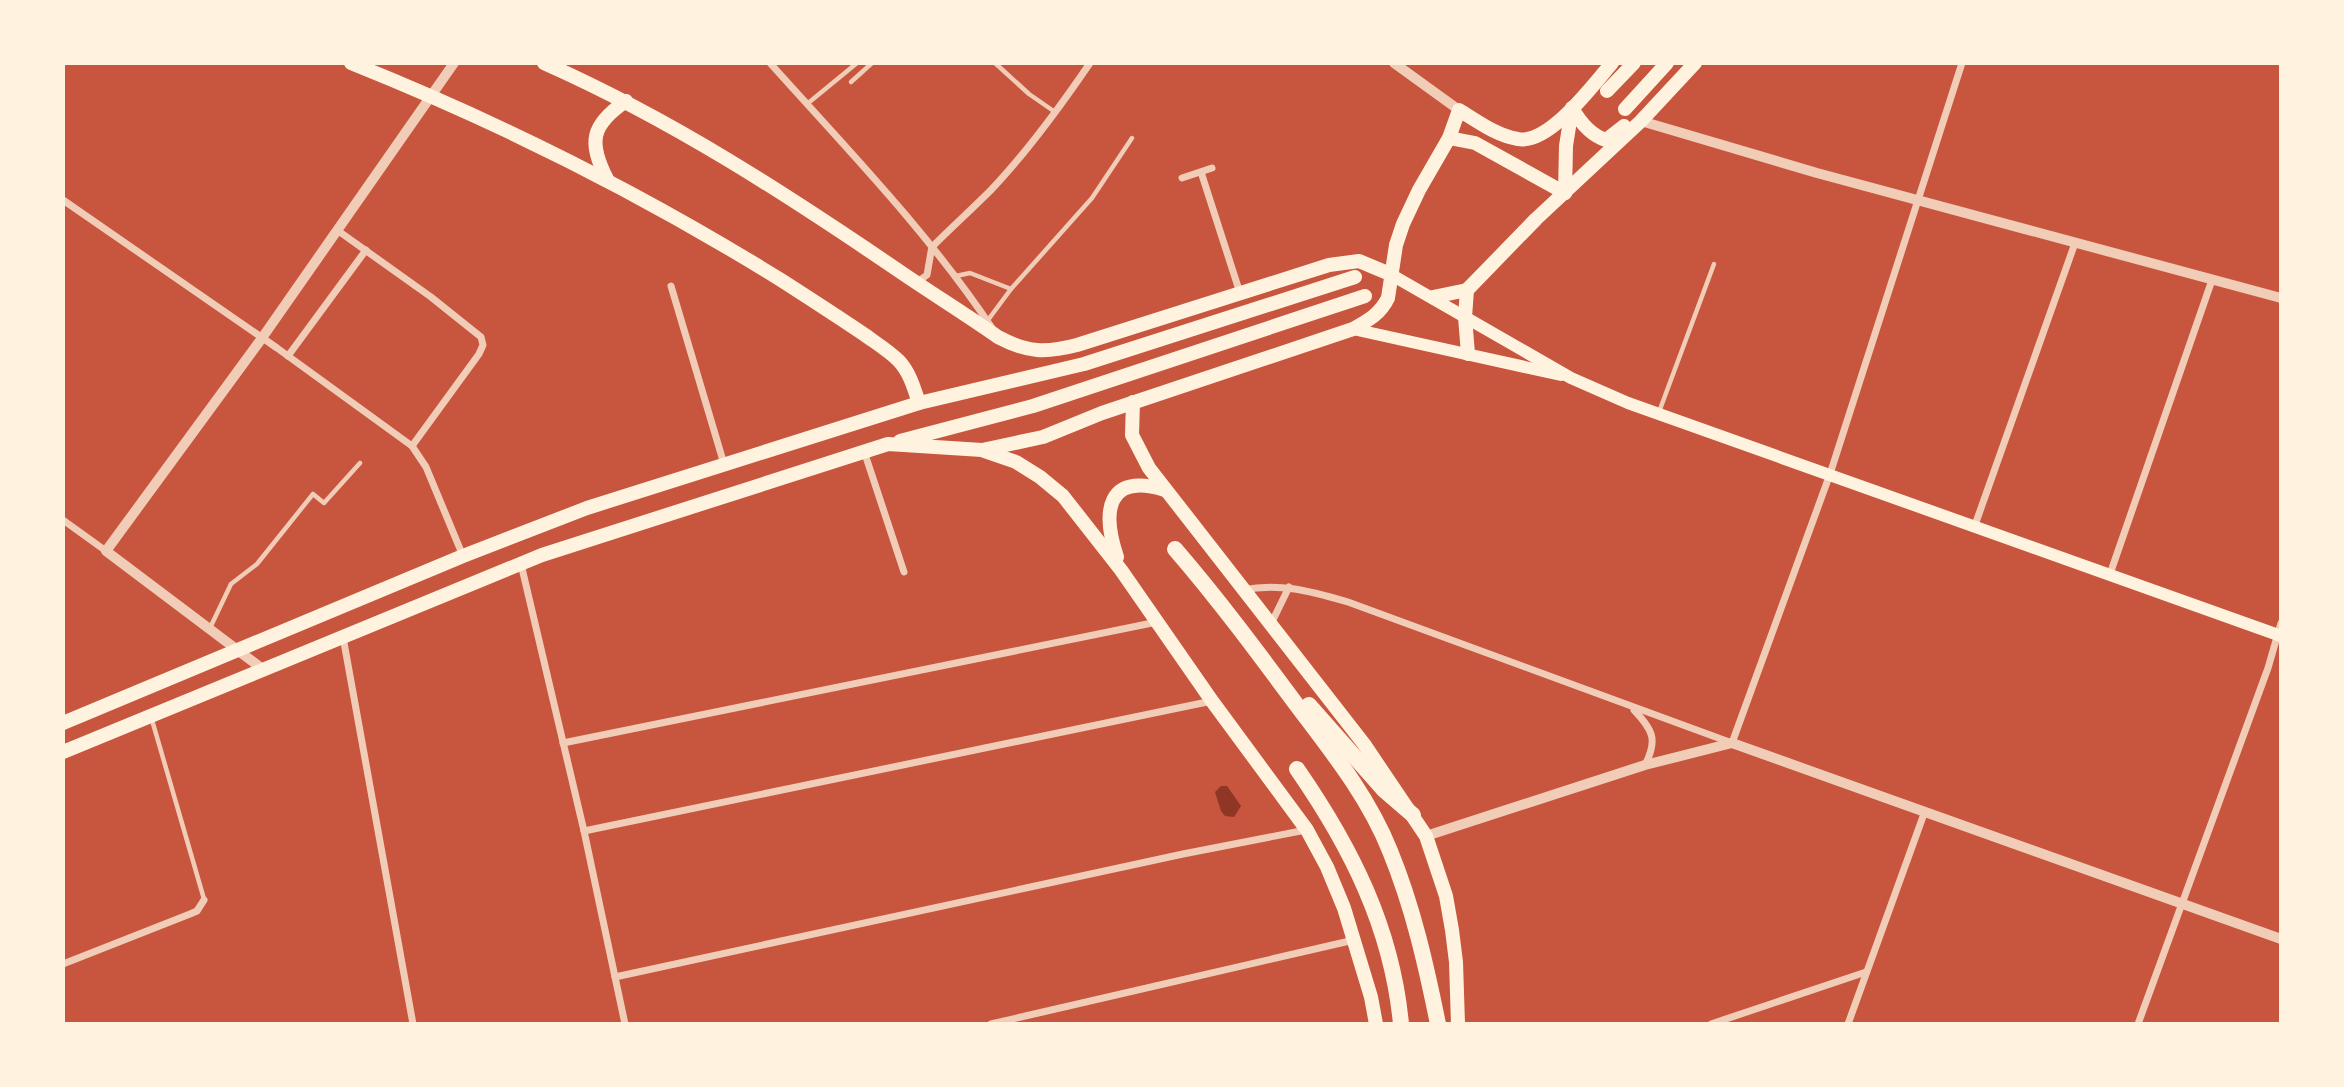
<svg xmlns="http://www.w3.org/2000/svg" width="2344" height="1087" viewBox="0 0 2344 1087" font-family="Figtree,sans-serif">
<style>
.water{fill:#8f3625}
.lines{fill:none;stroke-linecap:round;stroke-linejoin:round}
.service{stroke:#f1ccb7;stroke-width:4.5}
.minor{stroke:#f1ccb7;stroke-width:7}
.tertiary{stroke:#f1ccb7;stroke-width:10}
.secondary{stroke:#fff3e0;stroke-width:12}
.primary{stroke:#fff3e0;stroke-width:14}
.trunk{stroke:#fff3e0;stroke-width:16}
</style>
<rect width="100%" height="100%" fill="#c8553d"/>
<!-- water -->
<polygon class="water" points="1221,786 1227,786 1241,806 1234,817 1225,816 1221,811 1215,792"/>
<g class="lines">
<!-- service -->
<g class="service">
<polyline points="995,63 1029,94 1055,112"/>
<polyline points="851,82 872,63"/>
<polyline points="807,104 857,63"/>
<polyline points="956,276 970,273 1011,289"/>
<polyline points="988,320 1011,289 1092,198 1132,138"/>
<polyline points="1659,412 1714,264"/>
<polyline points="210,628 231,584 257,564 313,494 324,503 360,463"/>
<polyline points="152,720 204,899"/>
</g>
<!-- minor -->
<g class="minor">
<path d="M770,63C847,149 927,231 992,328"/>
<polyline points="1201,172 1240,293"/>
<polyline points="1182,178 1212,168"/>
<polyline points="63,200 277,348 412,446 426,467 463,556"/>
<polyline points="337,230 431,297 481,337 483,345 479,354 412,446"/>
<path d="M933,246C952,227 972,209 991,190C1028,151 1060,107 1090,63"/>
<polyline points="914,281 920,280 927,275 932,246"/>
<polyline points="671,286 724,464"/>
<polyline points="288,356 366,250"/>
<polyline points="864,451 904,572"/>
<polyline points="63,520 106,551"/>
<polyline points="1975,525 2075,243"/>
<polyline points="521,564 584,831 625,1024"/>
<polyline points="2110,574 2212,280"/>
<path d="M1243,590C1280,582 1313,592 1348,602L1732,743L1830,474L1962,63"/>
<polyline points="1271,624 1289,587"/>
<polyline points="343,637 413,1024"/>
<path d="M1634,710C1653,730 1658,740 1645,765"/>
<polyline points="563,743 1157,622"/>
<polyline points="584,831 1212,701"/>
<polyline points="63,964 190,914 197,911 204,900"/>
<polyline points="615,977 1183,854 1306,830"/>
<polyline points="991,1024 1354,940"/>
<polyline points="1711,1024 1866,972"/>
<polyline points="1848,1024 1925,811"/>
<polyline points="2138,1024 2268,668 2281,623"/>
</g>
<!-- tertiary -->
<g class="tertiary">
<polyline points="1394,63 1459,110"/>
<polyline points="1641,121 1817,173 2281,298"/>
<polyline points="264,670 106,551 262,338 454,63"/>
<polyline points="1426,836 1645,765 1732,743 2281,939"/>
</g>
<!-- secondary -->
<g class="secondary">
<polyline points="1390,274 1571,378 1628,403 2281,636"/>
<polyline points="1353,329 1561,375"/>
</g>
<!-- primary -->
<g class="primary">
<path d="M351,63C501,123 644,195 781,280C809,298 837,316 865,335C876,343 889,351 899,361C910,373 914,388 919,403"/>
<path d="M544,63C673,120 789,196 905,275C936,296 968,316 998,337C1028,353 1046,353 1077,345L1329,265L1359,261L1390,274"/>
<polyline points="1607,91 1634,63"/>
<path d="M1572,108C1580,122 1590,135 1606,140L1624,126"/>
<polyline points="1625,109 1667,63"/>
<polyline points="1449,138 1475,143 1565,193"/>
<path d="M607,179C588,142 591,125 626,101"/>
<polyline points="1565,193 1566,146 1572,108"/>
<polyline points="1433,297 1467,290"/>
<polyline points="1468,354 1465,317 1467,290 1536,219 1641,121 1695,63"/>
<polyline points="1133,402 1132,435 1149,468 1364,744 1426,836 1446,896 1452,930 1456,962 1458,1024"/>
<polyline points="900,441 1033,406 1365,296"/>
<polyline points="984,451 1016,462 1040,477 1063,496 1121,570 1212,701 1307,830 1327,867 1344,908 1371,997 1376,1024"/>
<path d="M1117,557C1102,512 1106,472 1165,490"/>
<polyline points="63,723 463,556 587,508 919,403 1084,364 1355,277"/>
<path d="M63,752L542,555L888,444L982,450L1043,437L1102,413L1353,329C1369,320 1380,314 1388,298L1396,245L1403,224L1419,190L1449,138L1459,110C1477,121 1497,136 1518,139C1549,145 1593,85 1612,63"/>
</g>
<!-- trunk -->
<g class="trunk">
<path d="M1175,549C1219,600 1259,654 1299,708C1333,753 1369,798 1390,851C1413,907 1426,965 1438,1024"/>
<polyline points="1309,705 1384,790 1413,815"/>
<path d="M1297,769C1351,847 1392,928 1401,1024"/>
</g>
</g>
<!-- border -->
<rect width="2344" height="1087" fill="none" stroke="#fff3e0" stroke-width="130"/>
</svg>
